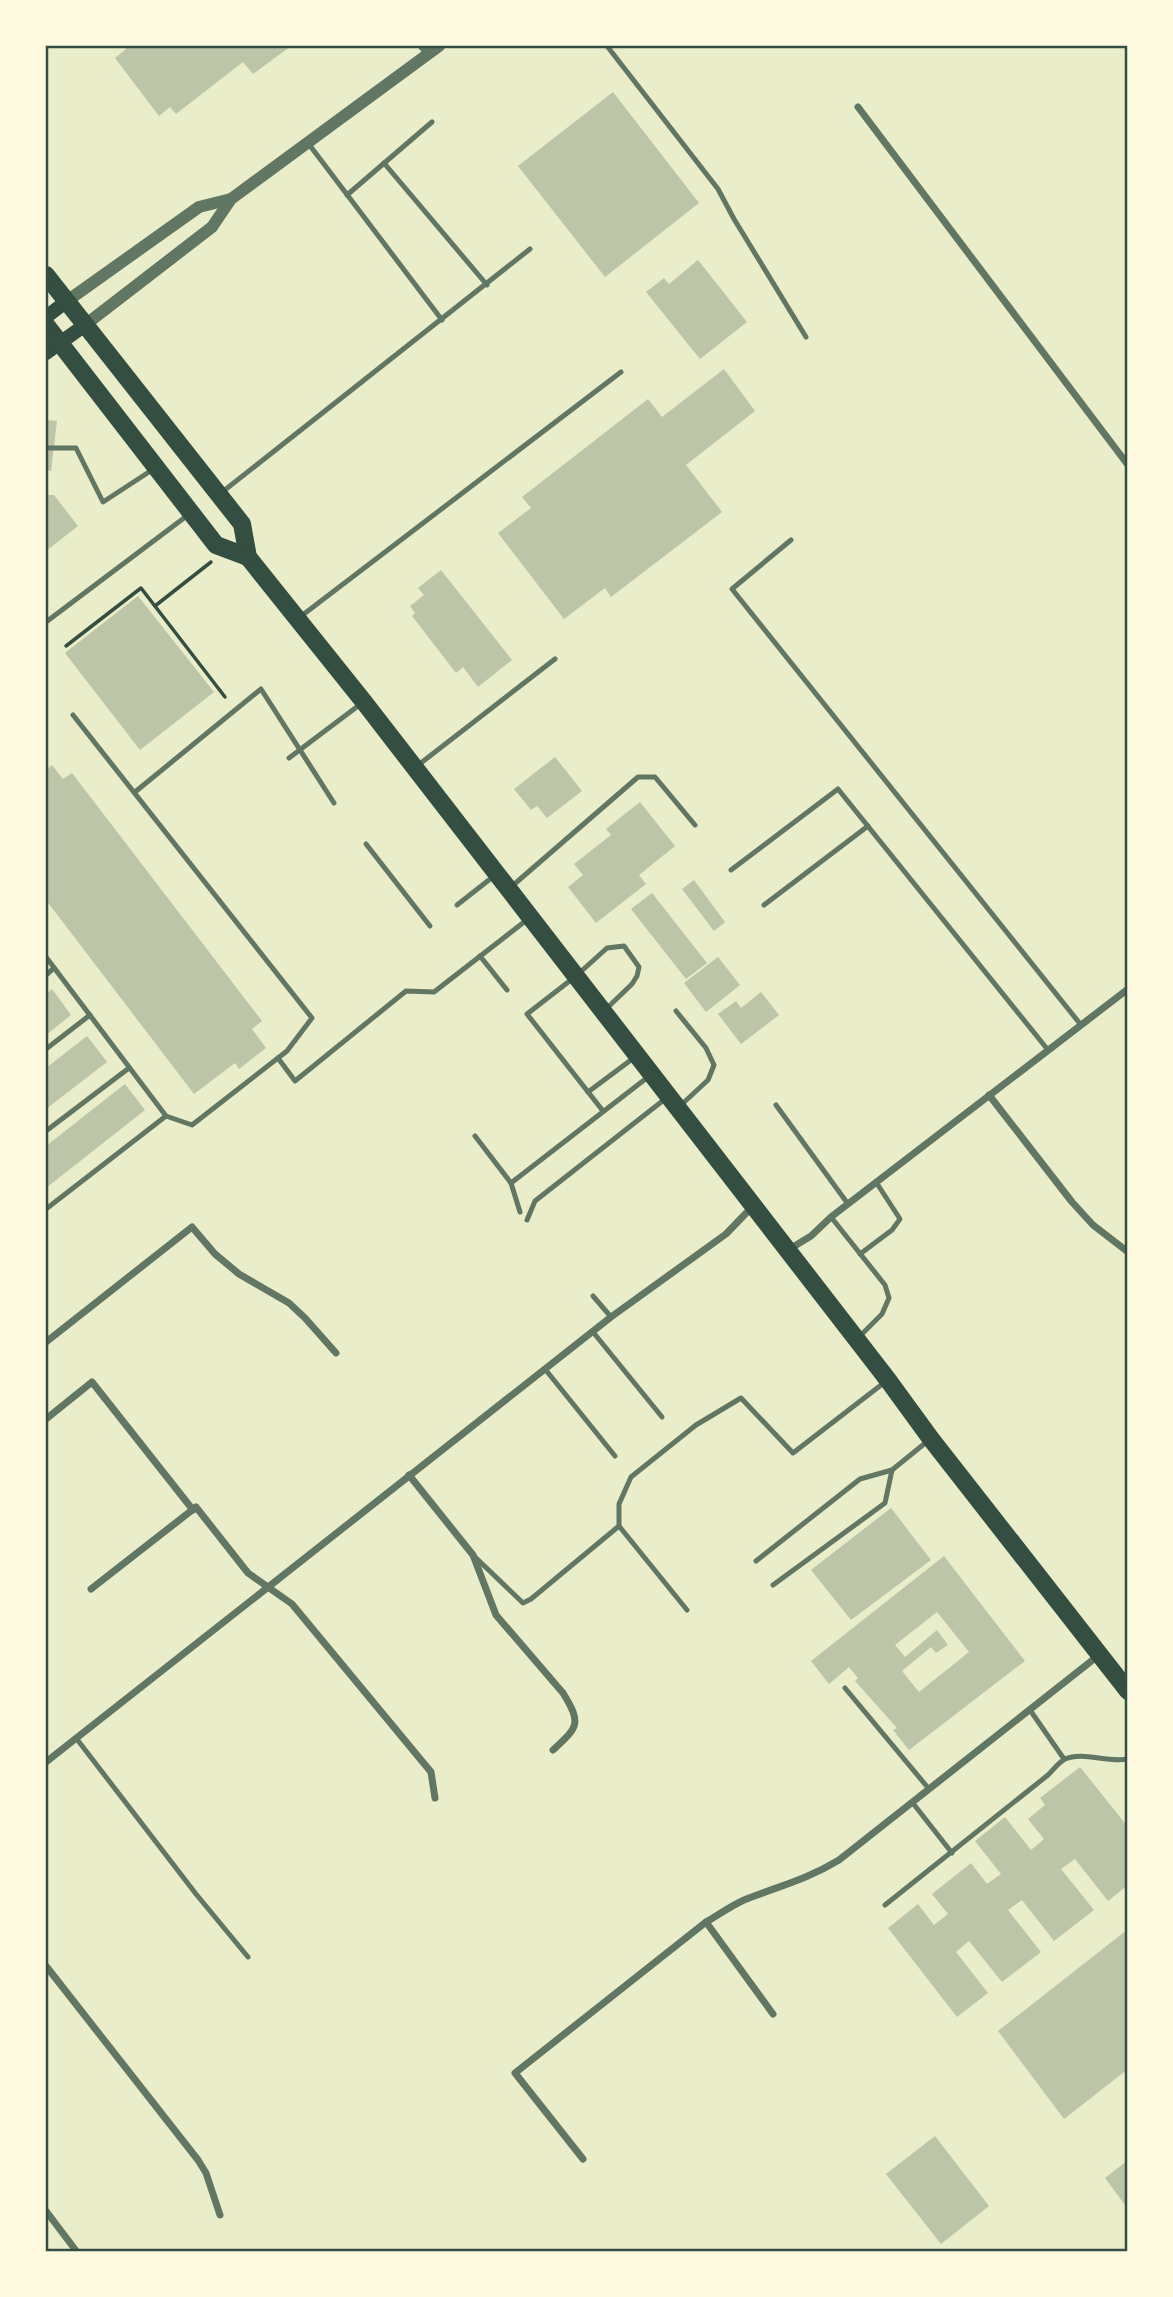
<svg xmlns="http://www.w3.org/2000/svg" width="1173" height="2297" viewBox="0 0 1173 2297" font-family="Poppins,sans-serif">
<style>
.building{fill:#bcc5a7;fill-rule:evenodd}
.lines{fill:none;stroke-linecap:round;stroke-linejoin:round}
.path{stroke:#344e41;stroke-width:3.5}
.service{stroke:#617663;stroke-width:5}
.minor{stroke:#617663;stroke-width:7}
.tertiary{stroke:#617663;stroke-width:12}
.secondary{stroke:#344e41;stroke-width:14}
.primary{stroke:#344e41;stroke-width:18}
.neatline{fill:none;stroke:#344e41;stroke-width:2.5}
</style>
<rect width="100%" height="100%" fill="#e9edc9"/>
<!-- building -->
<g class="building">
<polygon points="123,46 291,46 253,74 243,62 176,114 170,107 159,116 115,58 126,49"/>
<polygon points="613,92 699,203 605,277 518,166"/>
<polygon points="698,260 747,322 700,359 646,292 664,278 669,284"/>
<polygon points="724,369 755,411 686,465 722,512 611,597 605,588 564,619 498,533 531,508 522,497 648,399 662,417"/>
<polygon points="46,420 57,421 51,471 46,470"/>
<polygon points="46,495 54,495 78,526 46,551"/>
<polygon points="441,570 512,660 478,687 463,667 456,673 412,616 415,613 410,606 424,595 418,588"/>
<polygon points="138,596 214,692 140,750 65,653"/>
<polygon points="555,757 582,791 547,818 537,806 531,810 514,789"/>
<polygon points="52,765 63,779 72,773 262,1021 252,1029 266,1048 239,1069 235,1063 194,1094 46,900 46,770"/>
<polygon points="640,802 675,846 639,875 646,884 596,923 568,887 583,875 574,864 611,835 606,829"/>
<polygon points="694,880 725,922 714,931 682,889"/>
<polygon points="652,893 707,963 686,979 631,909"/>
<polygon points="718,957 740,985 706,1012 684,983"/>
<polygon points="52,989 71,1015 46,1035 46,994"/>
<polygon points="761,992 779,1015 741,1044 718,1014 736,1001 741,1008"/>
<polygon points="87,1036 107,1062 46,1109 46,1068"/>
<polygon points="125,1084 145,1110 46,1188 46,1146"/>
<polygon points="891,1508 931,1560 851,1620 811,1570"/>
<path d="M944,1556L1025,1661L909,1750L893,1730L897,1728L855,1681L858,1678L849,1667L829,1684L811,1661ZM937,1612L969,1652L919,1692L902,1671L931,1647L936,1653L948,1645L937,1630L905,1657L895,1645Z"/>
<polygon points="1080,1767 1128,1827 1128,1885 1108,1901 1075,1859 1061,1869 1094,1910 1054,1941 1022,1900 1008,1910 1041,1952 1002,1982 969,1941 956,1952 988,1993 957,2017 888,1928 918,1904 934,1925 948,1914 932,1894 971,1863 987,1884 1001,1874 975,1841 1005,1817 1031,1850 1044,1839 1028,1819 1045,1805 1040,1798"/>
<polygon points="1128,1929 1128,2069 1064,2119 998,2031"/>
<polygon points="935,2136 989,2206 941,2244 886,2174"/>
<polygon points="1128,2160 1128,2209 1105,2178"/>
</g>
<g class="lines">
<!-- path -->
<g class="path">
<polyline points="155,606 211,562"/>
<polyline points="66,646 141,588 225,697"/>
</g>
<!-- service -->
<g class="service">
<polyline points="420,46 427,54"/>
<polyline points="607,46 718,189 734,219 806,337"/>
<polyline points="308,143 442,320"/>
<polyline points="384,163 487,285"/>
<polyline points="347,195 432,122"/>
<polyline points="46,448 76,448 103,502 152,470"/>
<polyline points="221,493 530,249"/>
<polyline points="791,540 732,589 1081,1025"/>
<polyline points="300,617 621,372"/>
<polyline points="46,622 188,515"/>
<polyline points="289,758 362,703"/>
<polyline points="417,766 555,659"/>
<polyline points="135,792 261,689 334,803"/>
<polyline points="366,844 430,926"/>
<polyline points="731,870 838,789 1048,1050"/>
<polyline points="511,887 638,777 655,777 695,825"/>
<polyline points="457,905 494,876"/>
<polyline points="764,905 868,826"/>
<polyline points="480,956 507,990"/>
<polyline points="46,957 166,1116 192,1125 287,1051 312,1018 73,715"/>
<polyline points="46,975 54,968"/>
<polyline points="676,1011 706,1048 714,1065 708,1080 680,1106"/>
<polyline points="46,1049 90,1015"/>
<polyline points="278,1058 295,1081 406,991 434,992 528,919"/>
<polyline points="588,1092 635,1057"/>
<polyline points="776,1105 848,1204"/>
<polyline points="603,1111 527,1014 576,976 607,948 624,946 639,967 637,976 632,984 605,1010"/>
<polyline points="46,1131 129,1068"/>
<polyline points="475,1136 511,1183"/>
<polyline points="46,1209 166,1116"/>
<polyline points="520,1212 511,1183 648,1077"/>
<polyline points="831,1217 885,1285 889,1298 882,1314 859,1337"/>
<polyline points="527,1220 535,1201 665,1099"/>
<polyline points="860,1254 892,1230 900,1219 876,1182"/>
<polyline points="593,1296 611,1317"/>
<polyline points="593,1332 662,1417"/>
<polyline points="545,1369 615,1456"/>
<polyline points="619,1526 619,1504 631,1477 696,1425 741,1398 793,1453 885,1382"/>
<polyline points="475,1557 523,1603 531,1599 619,1526 687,1610"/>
<polyline points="756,1561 860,1479 892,1470 929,1440"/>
<polyline points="773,1585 885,1503 892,1470"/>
<polyline points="845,1688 929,1789"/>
<polyline points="1030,1710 1064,1759"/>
<polyline points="76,1738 196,1894 248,1957"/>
<polyline points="912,1802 952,1853"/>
<path d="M885,1905L1048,1775C1053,1770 1059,1762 1065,1759C1083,1751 1107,1763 1128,1759"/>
</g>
<!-- minor -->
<g class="minor">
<polyline points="858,107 1128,465"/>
<polyline points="989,1095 1072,1202 1093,1225 1128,1252"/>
<polyline points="788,1250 811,1236 831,1217 1128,989"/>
<polyline points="46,1342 192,1227 215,1254 239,1274 289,1303 305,1318 336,1353"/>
<polyline points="46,1419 92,1382 193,1510"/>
<path d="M409,1475L473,1555L496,1615L563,1693C582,1724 578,1727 553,1750"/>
<polyline points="91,1589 196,1507 248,1573 292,1604 431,1772 435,1798"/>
<polyline points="46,1762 611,1317 726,1234 752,1207"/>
<polyline points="706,1922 773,2014"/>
<polyline points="46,1966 198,2160 206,2173 220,2215"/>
<path d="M583,2159L515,2073L706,1922C718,1915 731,1906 744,1900C779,1886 806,1880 839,1860L1099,1655"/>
<polyline points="46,2211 77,2252"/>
</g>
<!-- tertiary -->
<g class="tertiary">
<polyline points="67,301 199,207 231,199"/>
<polyline points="85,325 212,227 231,199 439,46"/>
</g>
<!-- secondary -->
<g class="secondary">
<polyline points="46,317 67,301"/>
<polyline points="46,353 85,325"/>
</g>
<!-- primary -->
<g class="primary">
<polyline points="46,275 242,524 248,557 364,702 888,1380 931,1439 1128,1691"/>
<polyline points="46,325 216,545 248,557"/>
</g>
</g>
<!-- border -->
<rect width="1173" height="2297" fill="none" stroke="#fefae0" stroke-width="94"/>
<rect x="47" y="47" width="1079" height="2203" class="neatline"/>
</svg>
